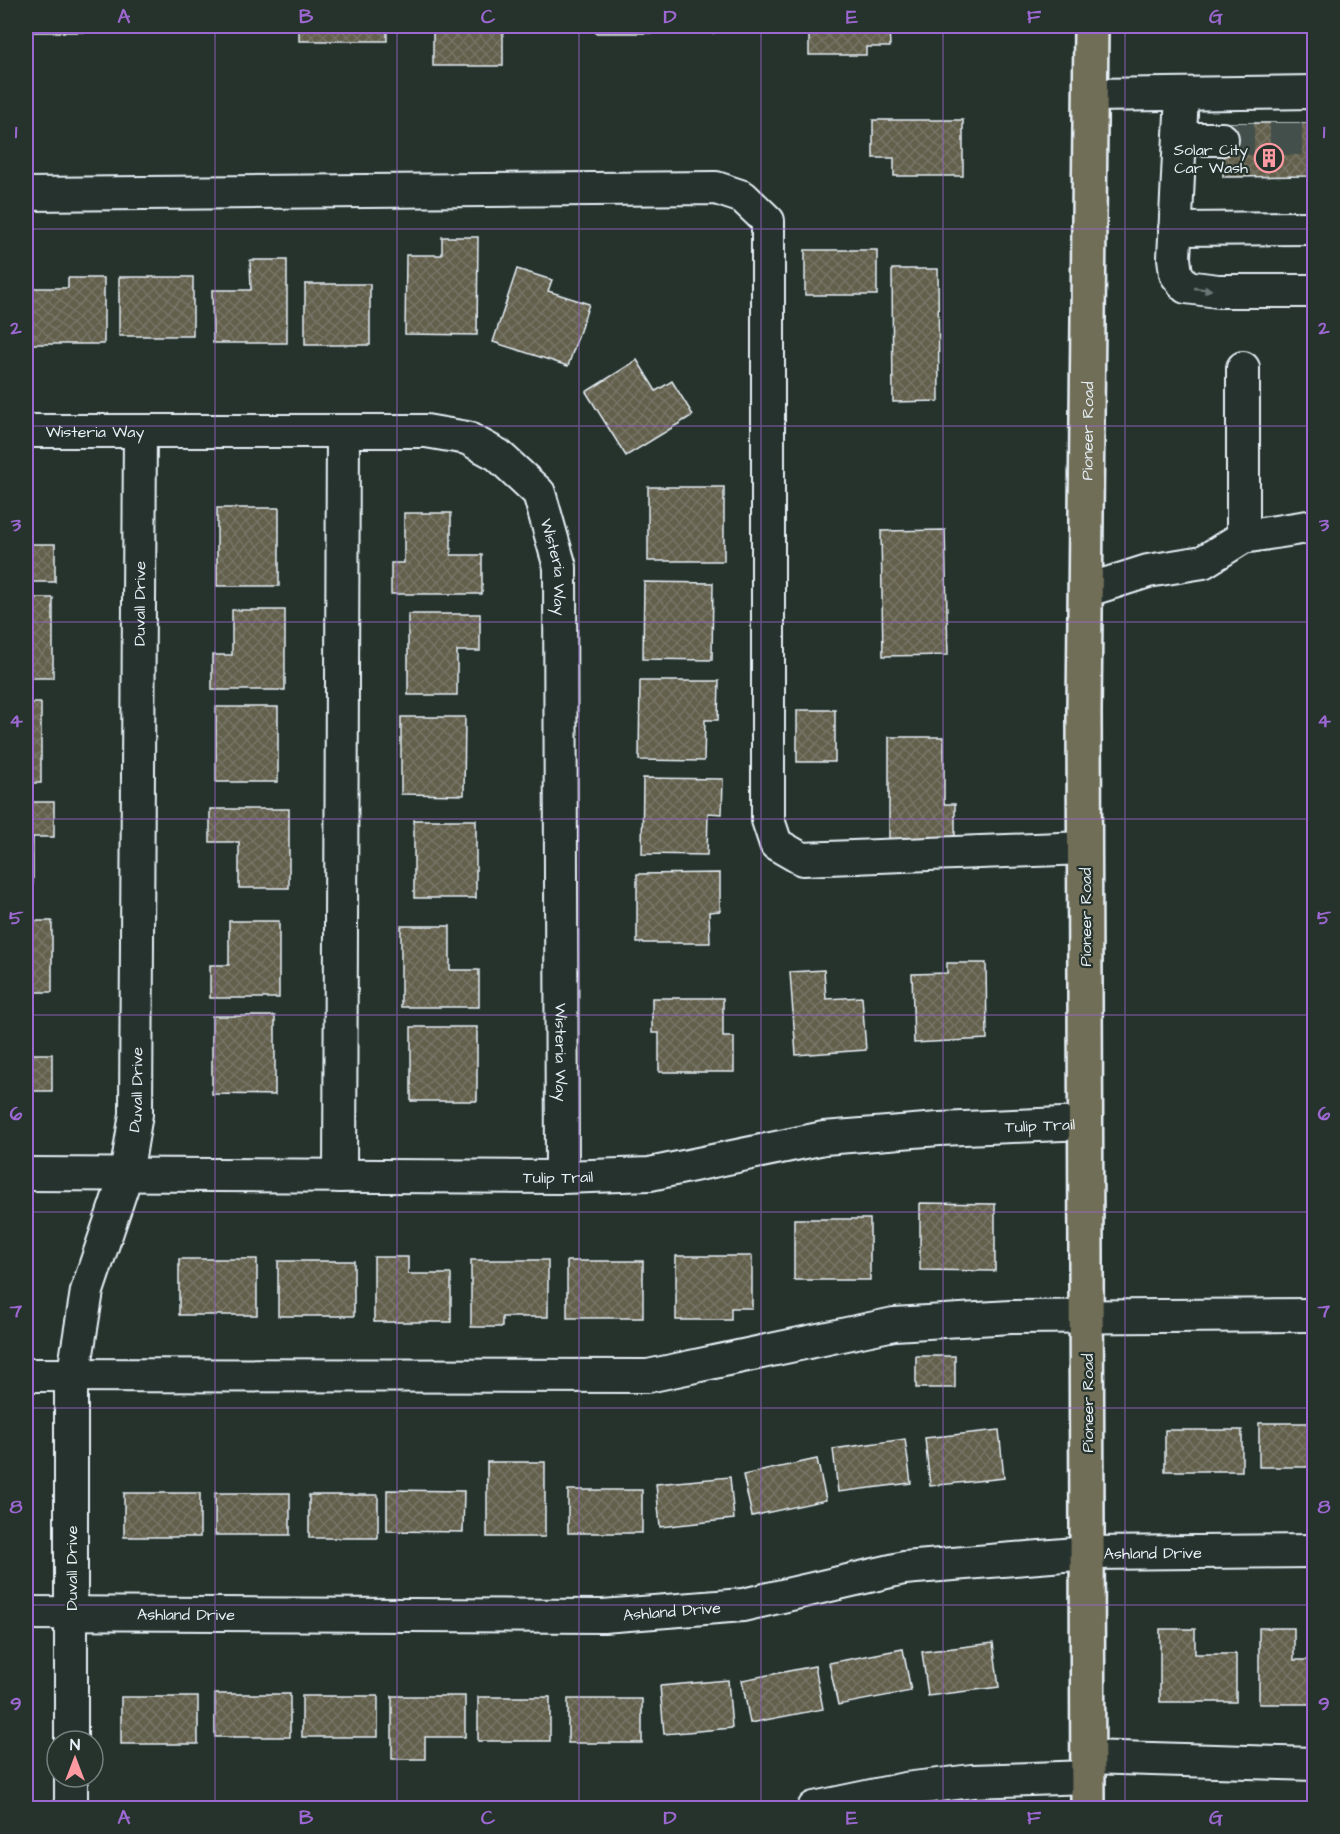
<svg xmlns="http://www.w3.org/2000/svg" width="1340" height="1834" viewBox="0 0 1340 1834" font-family="'Architects Daughter',sans-serif">
<style>
.building{fill:url(#building-cross-hatch);stroke:#e8f1f8;stroke-width:1.5}
.lines{fill:none;stroke-linecap:round;stroke-linejoin:round}
.minor-tunnel{stroke:#43504b;stroke-width:32;stroke-dasharray:32 16;stroke-linecap:butt}
.minor-casing{stroke:#e8f1f8;stroke-width:36}
.major-casing{stroke:#e8f1f8;stroke-width:38}
.minor{stroke:#26332d;stroke-width:32}
.major{stroke:#716e59;stroke-width:33}
.oneway{fill:#6a7674}
.grid{fill:none;stroke:#9c67d0;stroke-width:1.5;stroke-opacity:0.55}
.labels{text-anchor:middle;stroke-width:4.5;stroke-linejoin:round;paint-order:stroke}
.poi-label{font-size:16px;fill:#e8f1f8;stroke:#26332d;text-anchor:end}
.street-label{font-size:16px;fill:#e8f1f8;stroke:#26332d}
.neatline{fill:none;stroke:#9c67d0;stroke-width:2}
.grid-label{font-size:20px;text-anchor:middle;font-weight:bold;fill:#9c67d0}
</style>
<defs>
<pattern id="building-cross-hatch" width="8" height="8" patternUnits="userSpaceOnUse" patternTransform="scale(1.5)"><rect width="8" height="8" fill="#625f4c"/><path d="M0 0l8 8M0 8l8-8" fill="none" stroke="#787667"/></pattern>
</defs>
<rect width="100%" height="100%" fill="#26332d"/>
<filter id="ink" filterUnits="userSpaceOnUse"><feTurbulence type="fractalNoise" baseFrequency=".0167" numOctaves="2"/><feDisplacementMap in="SourceGraphic" scale="12" xChannelSelector="R" yChannelSelector="G"/><feConvolveMatrix kernelMatrix="1 2 1 2 8 2 1 2 1" color-interpolation-filters="sRGB"/></filter>
<g filter="url(#ink)">
<!-- building -->
<g class="building">
<rect x="31" y="26" width="78" height="6"/>
<rect x="299" y="26" width="88" height="15"/>
<rect x="433" y="26" width="70" height="40"/>
<rect x="596" y="26" width="118" height="7"/>
<polygon points="809,26 889,26 890,47 866,47 866,55 809,55"/>
<polygon points="873,120 963,120 963,176 894,176 894,158 873,158"/>
<polygon points="1222,123 1314,123 1314,176 1223,177"/>
<polygon points="442,237 478,237 477,335 405,334 406,255 442,255"/>
<rect x="805" y="250" width="72" height="45"/>
<polygon points="250,260 287,260 287,343 213,343 212,290 251,290"/>
<polygon points="517,269 552,280 548,291 589,304 568,366 493,342"/>
<polygon points="892,269 938,269 939,401 893,402"/>
<rect x="119" y="277" width="74" height="59"/>
<polygon points="68,278 104,278 104,344 29,344 29,288 68,288"/>
<rect x="305" y="284" width="65" height="61"/>
<polygon points="637,360 656,391 672,381 693,415 626,456 586,392"/>
<rect x="648" y="487" width="76" height="74"/>
<polygon points="26,504 28,544 55,544 55,582 26,582"/>
<rect x="217" y="508" width="62" height="78"/>
<polygon points="404,513 451,513 451,555 482,555 482,594 391,594 391,563 404,563"/>
<polygon points="945,530 948,655 883,656 881,531"/>
<polygon points="644,582 713,583 712,660 643,659"/>
<rect x="26" y="598" width="27" height="80"/>
<polygon points="232,610 285,610 285,690 212,690 212,655 232,655"/>
<polygon points="408,614 480,614 480,651 457,651 457,695 408,695"/>
<polygon points="640,681 719,681 718,720 705,720 704,761 639,760"/>
<rect x="26" y="703" width="15" height="80"/>
<rect x="216" y="707" width="62" height="75"/>
<rect x="797" y="710" width="38" height="52"/>
<polygon points="401,717 465,717 464,795 401,794"/>
<polygon points="889,737 944,737 944,804 955,804 955,841 889,841"/>
<polygon points="643,778 723,779 722,814 708,813 707,855 642,854"/>
<polygon points="26,802 54,802 54,837 33,837 33,884 26,884"/>
<polygon points="210,809 289,809 289,888 239,888 239,842 210,842"/>
<rect x="414" y="820" width="62" height="78"/>
<polygon points="720,873 720,911 709,912 710,943 637,943 637,874"/>
<rect x="26" y="921" width="26" height="71"/>
<polygon points="229,921 279,921 279,998 210,998 210,965 229,965"/>
<polygon points="401,926 450,926 450,970 479,970 479,1007 401,1007"/>
<polygon points="947,963 986,963 987,1039 914,1043 912,974 947,973"/>
<polygon points="824,970 826,999 862,997 866,1050 796,1055 790,972"/>
<polygon points="652,998 723,998 723,1037 734,1037 734,1072 659,1072 659,1033 652,1033"/>
<polygon points="212,1016 275,1016 275,1095 212,1094"/>
<rect x="411" y="1027" width="66" height="74"/>
<rect x="26" y="1054" width="26" height="37"/>
<polygon points="920,1203 995,1204 995,1271 920,1270"/>
<rect x="794" y="1219" width="76" height="61"/>
<polygon points="676,1256 752,1256 752,1308 731,1308 731,1320 676,1320"/>
<polygon points="374,1257 408,1257 408,1274 451,1274 451,1322 374,1322"/>
<rect x="179" y="1259" width="78" height="56"/>
<polygon points="471,1260 548,1260 548,1317 502,1317 502,1327 471,1327"/>
<rect x="278" y="1261" width="76" height="55"/>
<rect x="567" y="1261" width="76" height="57"/>
<rect x="916" y="1356" width="39" height="32"/>
<rect x="1259" y="1423" width="55" height="44"/>
<polygon points="999,1430 1004,1478 930,1486 925,1438"/>
<rect x="1165" y="1430" width="77" height="41"/>
<polygon points="905,1439 911,1483 838,1492 833,1449"/>
<polygon points="817,1459 826,1500 752,1516 743,1475"/>
<rect x="487" y="1462" width="58" height="75"/>
<polygon points="730,1477 734,1519 660,1527 656,1484"/>
<polygon points="387,1490 464,1491 463,1532 387,1531"/>
<rect x="568" y="1490" width="74" height="43"/>
<rect x="124" y="1493" width="76" height="44"/>
<rect x="215" y="1493" width="75" height="42"/>
<rect x="309" y="1495" width="69" height="43"/>
<polygon points="1259,1628 1294,1628 1294,1660 1314,1660 1314,1704 1259,1704"/>
<polygon points="1160,1629 1195,1629 1195,1654 1236,1654 1236,1702 1160,1702"/>
<polygon points="993,1643 999,1687 928,1696 922,1652"/>
<polygon points="903,1649 911,1691 838,1705 829,1663"/>
<polygon points="815,1666 823,1709 750,1723 742,1680"/>
<polygon points="728,1680 732,1728 664,1734 660,1686"/>
<rect x="215" y="1694" width="75" height="43"/>
<rect x="302" y="1696" width="76" height="41"/>
<polygon points="392,1696 465,1696 465,1737 425,1737 425,1759 392,1759"/>
<rect x="121" y="1697" width="77" height="47"/>
<rect x="478" y="1697" width="72" height="44"/>
<rect x="568" y="1699" width="74" height="44"/>
</g>
<g class="lines">
<!-- minor-tunnel -->
<polyline class="minor-tunnel" points="1222,139 1314,139"/>
<!-- minor casing -->
<g class="minor-casing">
<g id="minor">
<polyline points="1182,94 1174,258 1176,274 1186,287 1218,291 1314,291"/>
<polyline points="1090,95 1314,92"/>
<polyline points="1180,139 1222,139"/>
<polyline points="26,194 716,188 743,197 768,221 768,820 776,844 802,859 1085,848"/>
<polyline points="1175,229 1314,228"/>
<polyline points="1243,368 1243,537"/>
<path id="s1" d="M26,431H426L467,438L498,455L539,493L560,567L562,1177"/>
<polyline points="1085,591 1148,571 1203,562 1243,537 1314,526"/>
<path id="s2" d="M26,1174L562,1177L650,1174L824,1138L939,1129L1086,1123"/>
<polyline points="340,1176 343,431"/>
<polyline points="26,1375 648,1376 894,1324 1011,1317 1314,1315"/>
<path id="s3" d="M26,1613L603,1616L743,1605L904,1568L1088,1553L1314,1551"/>
<path id="s4" d="M71,1741V1391L87,1291L126,1175L136,1114L140,431"/>
<polyline points="1088,1757 1314,1764"/>
<polyline points="71,1777 71,1808"/>
<polyline points="814,1808 905,1789 972,1781 1088,1777"/>
</g>
</g>
<!-- major casing -->
<g class="major-casing">
<g id="major">
<path id="s5" d="M1088,1808L1084,712L1091,26"/>
</g>
</g>
<!-- minor -->
<use href="#minor" class="minor"/>
<!-- major -->
<use href="#major" class="major"/>
</g>
<!-- one-way arrows -->
<defs><path id="oneway-solid" d="M-6-.8H1V-3.2L6.5 0L1 3.2V.8H-6Z" transform="scale(1.5)"/></defs>
<use class="oneway" href="#oneway-solid" transform="translate(1203 289) rotate(6)"/>
</g>
<!-- grid -->
<path class="grid" d="M215,26V1808M397,26V1808M579,26V1808M761,26V1808M943,26V1808M1125,26V1808M26,229H1314M26,426H1314M26,622H1314M26,819H1314M26,1015H1314M26,1212H1314M26,1408H1314M26,1605H1314"/>
<!-- icons -->
<defs>
<g id="building-ring" transform="scale(1.5)"><circle r="9.5" fill="#26332d" stroke="#ff9aa2" stroke-width="1.5"/><path d="M-4-6H4V6H1V3H-1V6H-4ZM-2.5-4.3h1.7v1.8h-1.7ZM.8-4.3h1.7v1.8H.8ZM-2.5-1h1.7V.8h-1.7ZM.8-1h1.7V.8H.8Z" fill="#ff9aa2"/></g>
</defs>
<g fill-rule="evenodd">
<use href="#building-ring" x="1269" y="158"/>
</g>
<g class="labels">
<!-- poi labels -->
<g class="poi-label">
<text x="1248" y="155">Solar City<tspan x="1248" dy="18">Car Wash</tspan></text>
</g>
<!-- street labels -->
<g class="street-label">
<text dy="6" stroke="none"><textPath href="#s1" startOffset="69">Wisteria Way</textPath></text>
<text dy="6" stroke="none"><textPath href="#s5" startOffset="1377">Pioneer Road</textPath></text>
<text dy="6" stroke="none"><textPath href="#s1" startOffset="609">Wisteria Way</textPath></text>
<text dy="6" stroke="none"><textPath href="#s4" startOffset="1146">Duvall Drive</textPath></text>
<text transform="translate(1085 917) rotate(-90)" y="6">Pioneer Road</text>
<text dy="6" stroke="none"><textPath href="#s1" startOffset="1095">Wisteria Way</textPath></text>
<text dy="6" stroke="none"><textPath href="#s4" startOffset="660">Duvall Drive</textPath></text>
<text dy="6" stroke="none"><textPath href="#s2" startOffset="1018">Tulip Trail</textPath></text>
<text dy="6" stroke="none"><textPath href="#s2" startOffset="532">Tulip Trail</textPath></text>
<text transform="translate(1087 1403) rotate(-90)" y="6">Pioneer Road</text>
<text dy="6" stroke="none"><textPath href="#s3" startOffset="1132">Ashland Drive</textPath></text>
<text transform="translate(71 1568) rotate(-90)" y="6">Duvall Drive</text>
<text dy="6" stroke="none"><textPath href="#s3" startOffset="646">Ashland Drive</textPath></text>
<text dy="6" stroke="none"><textPath href="#s3" startOffset="160">Ashland Drive</textPath></text>
</g>
</g>
<!-- margin -->
<rect width="1340" height="1834" fill="none" stroke="#26332d" stroke-width="66"/>
<!-- north arrow -->
<g transform="translate(75 1759)"><circle r="28" fill="#26332d" stroke="#747f7e" stroke-width="1.5"/>
<path d="M0-4.5L10 22L0 15L-10 22Z" fill="#ff9aa2"/>
<text y="-9" font-size="16" font-weight="bold" text-anchor="middle" fill="#e8f1f8">N</text>
</g>
<rect x="33" y="33" width="1274" height="1768" class="neatline"/>
<g class="grid-label">
<text x="124" y="23">A</text>
<text x="306" y="23">B</text>
<text x="488" y="23">C</text>
<text x="670" y="23">D</text>
<text x="852" y="23">E</text>
<text x="1034" y="23">F</text>
<text x="1216" y="23">G</text>
<text x="16" y="138">1</text>
<text x="1324" y="138">1</text>
<text x="16" y="334">2</text>
<text x="1324" y="334">2</text>
<text x="16" y="531">3</text>
<text x="1324" y="531">3</text>
<text x="16" y="727">4</text>
<text x="1324" y="727">4</text>
<text x="16" y="924">5</text>
<text x="1324" y="924">5</text>
<text x="16" y="1120">6</text>
<text x="1324" y="1120">6</text>
<text x="16" y="1317">7</text>
<text x="1324" y="1317">7</text>
<text x="16" y="1513">8</text>
<text x="1324" y="1513">8</text>
<text x="16" y="1710">9</text>
<text x="1324" y="1710">9</text>
<text x="124" y="1824">A</text>
<text x="306" y="1824">B</text>
<text x="488" y="1824">C</text>
<text x="670" y="1824">D</text>
<text x="852" y="1824">E</text>
<text x="1034" y="1824">F</text>
<text x="1216" y="1824">G</text>
</g>
</svg>
